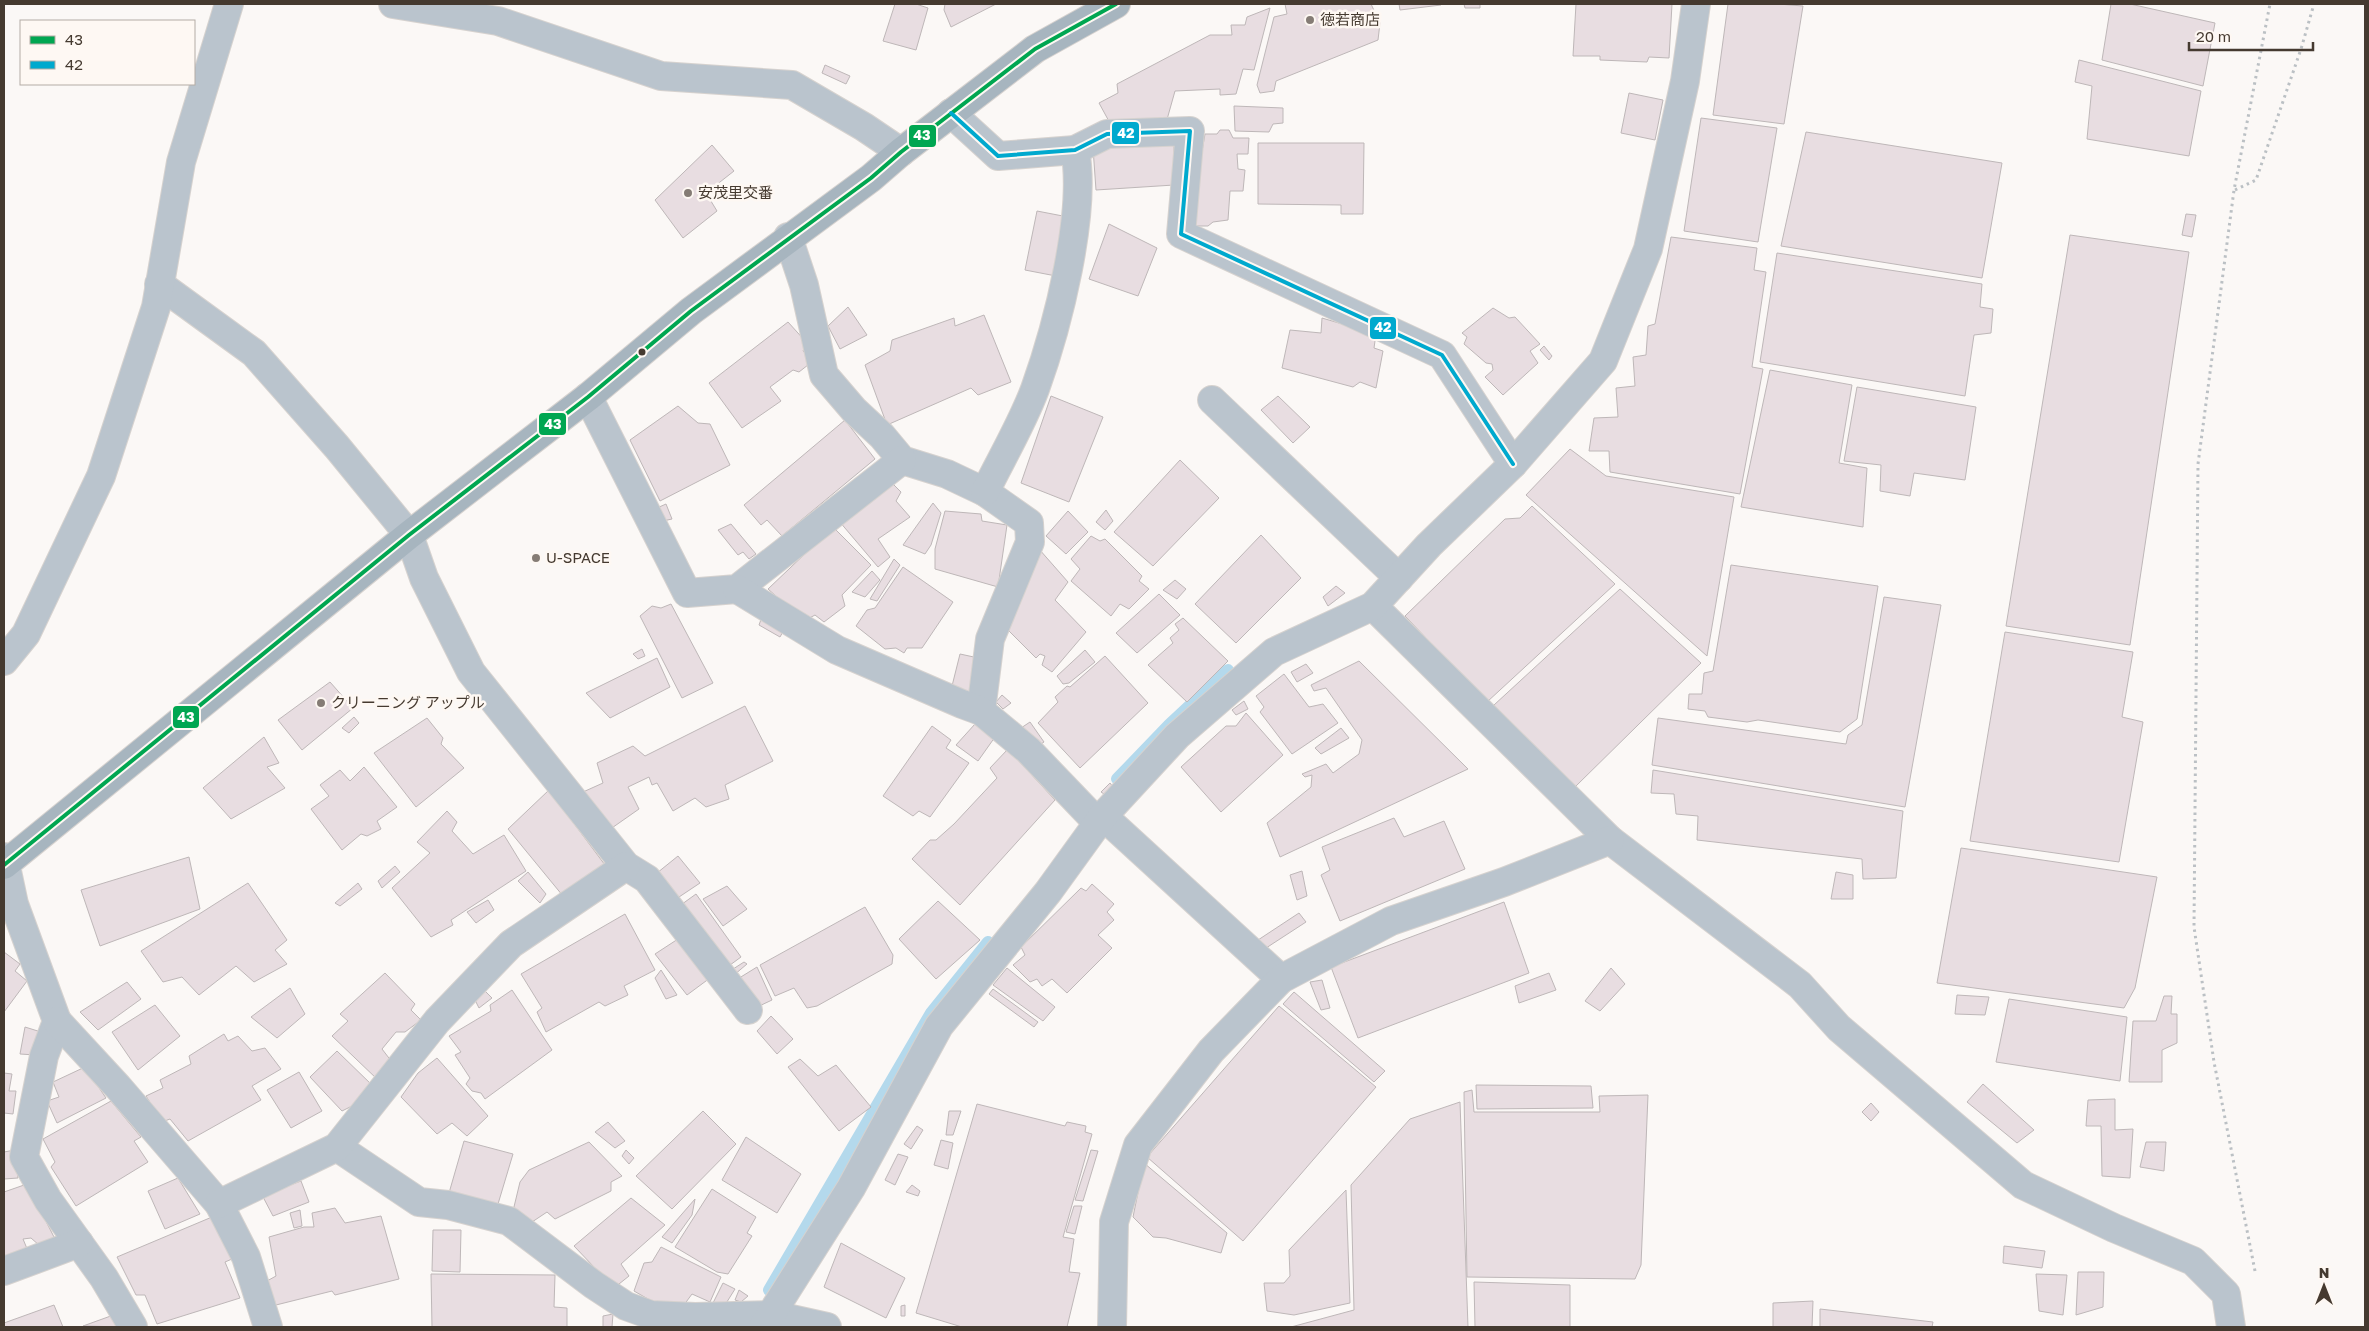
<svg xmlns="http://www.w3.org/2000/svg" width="2369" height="1331" viewBox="0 0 2369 1331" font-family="'Golos Text','Noto Sans JP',sans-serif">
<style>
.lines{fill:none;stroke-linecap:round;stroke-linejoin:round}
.stream{stroke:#b4d9ec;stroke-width:12}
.building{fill:#e8dde1;stroke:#beb7b8}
.minor-casing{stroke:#d6d2cf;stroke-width:30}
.highway-casing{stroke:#d6d2cf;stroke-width:30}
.path{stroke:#bbc0c4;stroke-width:3;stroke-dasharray:2.5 4;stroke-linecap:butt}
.minor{stroke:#bac4cd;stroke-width:28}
.highway{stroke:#a7b5bf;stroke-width:28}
.bus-1-casing{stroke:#fef8f3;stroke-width:8}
.bus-2-casing{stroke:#fef8f3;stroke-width:8}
.bus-1{stroke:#00a651;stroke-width:4}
.bus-2{stroke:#00a9ce;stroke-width:4}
.poi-dot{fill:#857c75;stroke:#fef8f3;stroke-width:2}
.bus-dot{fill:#453a30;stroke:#fef8f3;stroke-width:2}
.labels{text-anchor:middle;stroke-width:5;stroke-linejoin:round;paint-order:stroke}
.poi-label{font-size:15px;fill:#453a30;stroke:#fef8f3;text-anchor:start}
.line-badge{stroke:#fef8f3;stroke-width:2}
.badge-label{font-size:14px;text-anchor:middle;font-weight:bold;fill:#fff}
</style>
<rect width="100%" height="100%" fill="#fbf8f6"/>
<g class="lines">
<!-- stream -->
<g class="stream">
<polyline points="1117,779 1169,725 1228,670"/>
<polyline points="769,1290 931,1013 988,942"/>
</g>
</g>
<!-- building -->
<g class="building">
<polygon points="895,4 916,4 928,8 916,50 883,41"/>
<polygon points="945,4 996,4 951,27 944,10"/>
<polygon points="1285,4 1371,4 1380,23 1378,40 1276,81 1274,91 1260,93 1257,85 1274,17 1287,14"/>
<polygon points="1399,4 1441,4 1441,5 1400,10"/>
<polygon points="1464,4 1480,4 1480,8 1465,8"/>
<polygon points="1576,4 1672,4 1669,58 1649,57 1647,62 1600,60 1600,56 1573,56"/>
<polygon points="1728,4 1778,4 1803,6 1784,124 1713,115"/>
<polygon points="2111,4 2130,4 2215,23 2203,86 2102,60"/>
<polygon points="1270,8 1254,70 1243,69 1236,94 1220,95 1220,89 1175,91 1166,123 1111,125 1099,103 1118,93 1117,84 1210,35 1232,35 1231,25 1245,25 1247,17"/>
<polygon points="2079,60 2201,91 2189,156 2087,139 2092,86 2075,82"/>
<polygon points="825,65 850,76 846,84 822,73"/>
<polygon points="1629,93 1663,100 1655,140 1621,133"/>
<polygon points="1234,106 1283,108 1283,123 1273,124 1269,132 1235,131"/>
<polygon points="1701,118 1777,128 1758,242 1684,231"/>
<polygon points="1220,130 1229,130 1233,138 1249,138 1248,154 1237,154 1238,169 1245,170 1243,191 1230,191 1228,220 1213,222 1208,226 1189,226 1205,134 1217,134"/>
<polygon points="1806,132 2002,163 1982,278 1781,246"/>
<polygon points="1174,143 1174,185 1096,190 1093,148"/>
<polygon points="1258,143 1364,143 1363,214 1341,214 1341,205 1258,204"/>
<polygon points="712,145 734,171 706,193 717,211 683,238 655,200"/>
<polygon points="1037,211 1068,217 1056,276 1025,270"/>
<polygon points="2186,214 2196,215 2192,237 2182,235"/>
<polygon points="1109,224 1157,248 1138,296 1089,279"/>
<polygon points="2070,235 2189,252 2130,645 2006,626"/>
<polygon points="1671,237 1757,248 1754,270 1766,272 1752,367 1763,369 1740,494 1610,472 1609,451 1589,451 1594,418 1618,417 1616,388 1635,386 1633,357 1646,355 1648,326 1655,324"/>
<polygon points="1777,253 1982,284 1980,307 1993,309 1991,333 1974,335 1965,396 1760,362"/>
<polygon points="848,307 867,335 840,349 828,326"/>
<polygon points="1493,308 1509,318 1515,317 1540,344 1530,351 1538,363 1503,395 1485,377 1493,370 1492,364 1486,363 1464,344 1467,337 1462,333"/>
<polygon points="984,315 1011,382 978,395 971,388 887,425 865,365 890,351 892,340 954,318 955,326"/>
<polygon points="1322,318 1376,334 1374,348 1383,351 1376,388 1360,382 1353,387 1282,368 1290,330 1321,333"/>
<polygon points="788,322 807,343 803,351 813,361 799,372 793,370 770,387 781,401 742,428 709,383"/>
<polygon points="1544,346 1552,356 1549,360 1540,350"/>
<polygon points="1770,370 1852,385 1839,463 1867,468 1863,527 1741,507"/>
<polygon points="1857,387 1976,407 1965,480 1914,473 1910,496 1880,491 1881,465 1844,461"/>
<polygon points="1051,396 1103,417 1069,502 1021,483"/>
<polygon points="1278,396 1310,427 1293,443 1261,410"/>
<polygon points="678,406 698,423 710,424 730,465 660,501 630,440"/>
<polygon points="845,420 875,459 782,536 767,520 761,525 744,505"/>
<polygon points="1570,449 1606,476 1734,497 1707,656 1526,495"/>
<polygon points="1180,460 1219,498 1153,566 1114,532"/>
<polygon points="892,483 901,492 896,501 910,517 878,539 890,557 878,567 839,521"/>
<polygon points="933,503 941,513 931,545 925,554 903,545"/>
<polygon points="666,504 672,519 663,521 657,508"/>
<polygon points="1532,506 1615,584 1487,702 1405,616 1505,519 1520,518"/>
<polygon points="1106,510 1113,521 1105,530 1096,522"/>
<polygon points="945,511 981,514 982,521 1007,525 998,587 935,569 935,549"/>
<polygon points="1068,511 1088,532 1066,554 1046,536"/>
<polygon points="731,524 756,554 749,559 743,552 738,555 718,530"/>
<polygon points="833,527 871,565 842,595 845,606 824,622 815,615 804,621 768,589"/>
<polygon points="1261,535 1301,578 1236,643 1195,604"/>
<polygon points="1091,536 1100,541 1105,539 1142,576 1139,581 1149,589 1129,609 1120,604 1111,616 1071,581 1080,569 1071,559"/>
<polygon points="1039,549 1068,582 1055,600 1086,632 1052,672 1042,665 1045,656 1040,654 1036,658 1006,628"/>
<polygon points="894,559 900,565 877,601 870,599"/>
<polygon points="1731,565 1878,586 1857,719 1840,732 1758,720 1747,722 1708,717 1705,711 1688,709 1689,694 1702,694 1704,673 1713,671"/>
<polygon points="903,567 953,602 922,648 907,648 904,653 896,648 885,649 856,626 867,610 875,608"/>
<polygon points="872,571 880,580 865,597 852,592"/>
<polygon points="1175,580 1186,589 1177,599 1163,590"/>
<polygon points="1336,586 1345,593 1328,606 1323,597"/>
<polygon points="1620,589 1701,663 1575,787 1494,705"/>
<polygon points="1159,594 1180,615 1137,653 1116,633"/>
<polygon points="1884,597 1941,605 1905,807 1652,765 1658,718 1846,744 1848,735 1862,725"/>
<polygon points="671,604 713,683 682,698 640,616 652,606 661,608"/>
<polygon points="763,614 785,628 780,637 759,625"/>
<polygon points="1183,618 1228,661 1187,702 1148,665 1173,643 1170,638 1179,630 1175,624"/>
<polygon points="2005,632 2133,652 2122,717 2143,722 2119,862 1970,841"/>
<polygon points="642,649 645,656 638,659 633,654"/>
<polygon points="1085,650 1095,662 1069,683 1063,684 1057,676"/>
<polygon points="960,654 983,659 974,694 952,686"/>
<polygon points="1105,656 1148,703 1080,768 1038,723 1058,702 1055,697 1067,686 1070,687"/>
<polygon points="657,658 670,687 610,718 586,693"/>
<polygon points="1359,661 1468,769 1280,857 1267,823 1311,787 1312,775 1305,777 1302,774 1326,764 1333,773 1359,754 1362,740 1326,688 1314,691 1311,685"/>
<polygon points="1306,664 1313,673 1297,682 1291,672"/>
<polygon points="1284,674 1309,707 1323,704 1338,723 1292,754 1260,712 1264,707 1256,696"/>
<polygon points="330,682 353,708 302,750 278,720"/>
<polygon points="1002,695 1011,703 1003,709 996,702"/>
<polygon points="1244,701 1248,709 1236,715 1232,710"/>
<polygon points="745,706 773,761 725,785 729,799 706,807 695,798 673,811 657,783 652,785 649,777 628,787 639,809 609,830 583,792 603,783 597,763 633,746 645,756"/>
<polygon points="1246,713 1283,755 1221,812 1181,767 1226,726 1236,726"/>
<polygon points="354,717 359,723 349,733 342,728"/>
<polygon points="427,718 443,738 441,744 464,768 416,807 374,753"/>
<polygon points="1030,722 1044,742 1038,746 1021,728"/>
<polygon points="975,724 995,737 978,761 956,745"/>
<polygon points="932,726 951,740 946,748 969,763 930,817 919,811 913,816 883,796"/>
<polygon points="1341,728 1349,738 1321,754 1315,748"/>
<polygon points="264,737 279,763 267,767 285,788 231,819 203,788"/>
<polygon points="1008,749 1055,800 960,905 912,859 930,840 936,840 954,824 997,778 990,768"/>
<polygon points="364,767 397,807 377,821 381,829 367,836 361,834 342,850 311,809 329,796 320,785 340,770 350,781"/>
<polygon points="1653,770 1903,811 1896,878 1863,879 1862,859 1697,840 1698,816 1676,814 1674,794 1651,793"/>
<polygon points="1110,783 1113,787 1104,794 1101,792"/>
<polygon points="549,790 605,865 563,896 508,829"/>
<polygon points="447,811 457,822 452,831 473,854 504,835 526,871 451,920 453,925 431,937 392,888 430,853 417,842"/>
<polygon points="1394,818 1404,837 1444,821 1465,869 1340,921 1321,875 1330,870 1322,847"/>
<polygon points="1961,848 2157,877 2135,988 2124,1008 1937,983"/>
<polygon points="678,856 700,883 676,899 657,873"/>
<polygon points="189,857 200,909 100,946 81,890"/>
<polygon points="395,866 400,872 382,888 378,881"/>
<polygon points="1302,871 1307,896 1297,900 1290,875"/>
<polygon points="528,872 546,894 540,903 518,881"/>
<polygon points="1836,872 1853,875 1853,899 1831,899"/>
<polygon points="248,883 287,940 275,950 287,964 254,982 236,966 199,995 182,977 163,982 141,951"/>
<polygon points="358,883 362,889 340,906 335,903"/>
<polygon points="1092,884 1114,904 1107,912 1114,920 1098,935 1112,948 1067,993 1052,979 1042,986 1037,979 1030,982 1013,965 1025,955 1021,947 1081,888 1086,891"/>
<polygon points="727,886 747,909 723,926 703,899"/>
<polygon points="696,894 741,957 726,968 678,907"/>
<polygon points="488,900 494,910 476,923 467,912"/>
<polygon points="938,901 980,940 936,979 899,939"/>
<polygon points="1504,902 1529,973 1358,1038 1331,967"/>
<polygon points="865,907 893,955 892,964 817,1006 807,1008 794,988 775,996 760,965"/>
<polygon points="1299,913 1306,922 1263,950 1255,942"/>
<polygon points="625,914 655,970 624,986 628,995 605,1006 599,1002 546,1032 537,1012 542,1008 521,974"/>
<polygon points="678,939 710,978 687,995 655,954"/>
<polygon points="4,952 20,964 15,971 27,981 4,1012"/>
<polygon points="744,962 747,964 734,975 730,971"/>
<polygon points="757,967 772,1000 755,1008 736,980"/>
<polygon points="1007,968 1055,1007 1043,1021 993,985"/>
<polygon points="1611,968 1625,984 1600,1011 1585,1001"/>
<polygon points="661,970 677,995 666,999 655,978"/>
<polygon points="385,973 415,1004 411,1010 421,1020 405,1032 396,1032 382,1049 392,1062 378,1080 332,1036 348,1021 340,1014"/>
<polygon points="1549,973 1556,990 1519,1003 1515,986"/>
<polygon points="1322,980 1330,1008 1321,1010 1310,982"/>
<polygon points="127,982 141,999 98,1030 80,1012"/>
<polygon points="290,988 305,1014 277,1038 251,1017"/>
<polygon points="993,989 1038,1022 1034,1027 989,994"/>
<polygon points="484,990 492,998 479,1008 474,998"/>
<polygon points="512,990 552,1050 485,1099 481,1093 472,1091 466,1084 470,1078 455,1055 461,1052 449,1036 491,1011 490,1005"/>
<polygon points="1294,992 1385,1071 1374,1082 1283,1004"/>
<polygon points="1957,995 1989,997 1985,1015 1955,1014"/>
<polygon points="2164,996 2172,996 2171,1014 2177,1014 2177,1043 2162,1050 2162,1082 2129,1082 2133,1021 2156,1021"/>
<polygon points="2009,999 2127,1017 2120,1081 1996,1062"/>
<polygon points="155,1005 180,1036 138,1070 112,1032"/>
<polygon points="1279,1006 1376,1087 1243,1241 1147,1157"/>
<polygon points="771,1016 793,1039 777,1054 757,1031"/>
<polygon points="25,1027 41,1032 35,1055 20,1054"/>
<polygon points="224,1034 228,1041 238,1036 252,1051 265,1048 281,1069 252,1086 261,1100 188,1141 170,1119 162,1122 146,1096 163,1088 160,1080 191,1064 189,1056"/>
<polygon points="337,1051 373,1086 352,1106 342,1111 310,1077"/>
<polygon points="437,1058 488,1116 467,1136 452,1123 437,1134 401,1097 418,1073"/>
<polygon points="800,1059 818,1076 836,1065 871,1107 839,1131 788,1067"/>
<polygon points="85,1067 106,1098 57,1123 47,1101 59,1097 53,1082"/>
<polygon points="299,1072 322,1111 291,1128 267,1090"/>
<polygon points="4,1073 12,1074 9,1091 16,1091 13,1114 4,1113"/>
<polygon points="1983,1084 2034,1130 2017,1143 1967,1102"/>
<polygon points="1476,1085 1591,1086 1593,1108 1477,1109"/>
<polygon points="1472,1090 1474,1112 1600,1112 1599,1096 1648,1095 1641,1265 1635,1279 1467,1277 1464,1092"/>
<polygon points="2115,1099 2115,1130 2133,1129 2130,1178 2102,1176 2101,1126 2086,1126 2088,1100"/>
<polygon points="111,1101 141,1137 134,1141 148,1162 76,1206 51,1167 55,1162 43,1139"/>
<polygon points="1460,1102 1468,1327 1291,1327 1354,1310 1351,1185 1410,1119"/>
<polygon points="1871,1103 1879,1112 1871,1121 1862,1112"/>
<polygon points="977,1104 1065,1126 1067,1122 1086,1126 1085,1132 1092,1134 1063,1237 1074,1239 1069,1272 1080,1273 1067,1327 962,1327 916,1313"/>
<polygon points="703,1111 736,1144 672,1209 636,1176"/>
<polygon points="949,1111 961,1111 953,1135 946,1135"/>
<polygon points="608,1122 625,1141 615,1148 595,1132"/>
<polygon points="917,1126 923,1130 911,1149 904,1144"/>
<polygon points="746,1137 801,1174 777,1213 722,1180"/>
<polygon points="941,1140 953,1143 948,1169 934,1165"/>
<polygon points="464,1141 513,1154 498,1204 449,1193"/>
<polygon points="589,1142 622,1176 611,1182 611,1191 555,1219 547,1212 529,1224 513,1211 520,1182 529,1170"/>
<polygon points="2146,1142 2166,1142 2164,1171 2140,1167"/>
<polygon points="15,1150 18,1178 4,1179 4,1152"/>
<polygon points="626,1150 634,1158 629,1164 622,1156"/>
<polygon points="1091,1150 1098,1151 1083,1201 1075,1200"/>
<polygon points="898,1154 908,1157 895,1185 885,1180"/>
<polygon points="1144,1163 1227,1233 1221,1253 1166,1238 1153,1237 1133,1217"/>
<polygon points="178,1178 200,1214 165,1229 148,1191"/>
<polygon points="301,1181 309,1202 273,1216 262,1195"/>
<polygon points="27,1184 55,1239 40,1246 31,1238 23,1239 28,1251 4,1260 4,1192"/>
<polygon points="912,1185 920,1191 918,1196 906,1192"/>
<polygon points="712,1189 756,1217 747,1233 752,1236 728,1274 717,1272 675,1247"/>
<polygon points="1346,1190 1350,1303 1294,1315 1267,1311 1264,1283 1284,1283 1290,1276 1289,1250"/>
<polygon points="631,1198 665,1225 621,1264 629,1276 614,1288 574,1246"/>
<polygon points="695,1199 692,1215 672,1243 662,1237"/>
<polygon points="1074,1206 1082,1206 1075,1234 1066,1232"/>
<polygon points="335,1208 345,1223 381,1216 399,1279 335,1295 332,1291 276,1305 267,1281 276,1276 269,1237 304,1227 314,1227 312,1213"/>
<polygon points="300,1210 302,1226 294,1228 290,1213"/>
<polygon points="212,1217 232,1259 225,1262 240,1298 157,1324 145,1295 136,1295 117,1257"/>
<polygon points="433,1230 461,1230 460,1272 432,1271"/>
<polygon points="841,1243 905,1278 886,1318 824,1287"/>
<polygon points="2004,1246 2045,1251 2042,1268 2003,1263"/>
<polygon points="661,1247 721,1277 710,1302 692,1294 681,1309 662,1307 634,1291 644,1263 652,1262"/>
<polygon points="2078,1272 2104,1272 2103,1307 2076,1315"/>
<polygon points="431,1274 555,1275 554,1307 567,1308 567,1327 432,1327"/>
<polygon points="2036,1274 2067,1275 2063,1315 2039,1311"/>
<polygon points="1474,1282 1570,1285 1570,1327 1475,1327"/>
<polygon points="723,1283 735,1289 725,1305 712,1305"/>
<polygon points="739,1290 748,1296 741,1302 735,1300"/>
<polygon points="1813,1301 1812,1327 1773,1327 1773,1303"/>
<polygon points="54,1305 63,1327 4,1327 4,1323"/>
<polygon points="905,1305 905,1316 901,1316 901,1306"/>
<polygon points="1820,1309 1933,1322 1932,1327 1820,1327"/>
<polygon points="119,1313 124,1327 83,1326"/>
<polygon points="613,1314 612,1327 603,1327 603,1316"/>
</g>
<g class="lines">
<!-- minor casing -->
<g class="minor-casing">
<g id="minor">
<polyline points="393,4 498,21 661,76 792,85 864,127 901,152"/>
<polyline points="951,113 998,156 1075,150 1107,134 1190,131 1181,234 1442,355 1513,464"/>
<polyline points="788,237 804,285 824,375 854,410 882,436 902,460 947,474 985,492 1029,523 1030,542 990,639 981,711"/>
<polyline points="159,284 254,353 337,447 409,535 424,578 471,672 626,866 647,879 748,1010"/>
<polyline points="588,397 687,593 737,589 902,460"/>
<polyline points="1212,400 1399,578"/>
<path d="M985,492C1001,459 1022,424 1035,389C1057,328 1087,213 1075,150"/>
<polyline points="737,589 837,650 962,704 981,711 1028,750 1098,823"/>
<polyline points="1373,606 1610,840 1800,985 1839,1028 2023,1185 2114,1228 2193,1261 2226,1294 2231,1327"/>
<polyline points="4,661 26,634 101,476 156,307 181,162 229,4"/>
<polyline points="1103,816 1281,979"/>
<polyline points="4,857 14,904 57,1021 44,1056 24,1157 48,1200 104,1278 133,1327"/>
<polyline points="57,1021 118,1087 219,1204 246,1257 268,1327"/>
<polyline points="337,1147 419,1202 448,1205 509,1221 594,1285 626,1306 651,1315 695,1317 773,1315 827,1327"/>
<polyline points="219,1204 337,1147 437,1021 511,944 626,866"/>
<polyline points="4,1271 79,1243"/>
<polyline points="763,1327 851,1188 939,1026 1048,892 1103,816 1177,736 1274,652 1373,606 1429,545 1513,464 1603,361 1648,249 1685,81 1696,4"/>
<polyline points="1112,1327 1114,1222 1138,1145 1211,1051 1281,979 1391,921 1504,882 1610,840"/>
</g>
</g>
<!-- highway casing -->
<g class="highway-casing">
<polyline id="highway" points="4,865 409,535 588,397 691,311 871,178 901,152 1035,49 1116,4"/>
</g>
<!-- path -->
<g class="path">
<polyline points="2235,190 2256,180 2301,49 2314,4"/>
<polyline points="2255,1271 2214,1062 2194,927 2198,464 2234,190 2270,4"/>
</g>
<!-- minor -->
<use href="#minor" class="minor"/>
<!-- highway -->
<use href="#highway" class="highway"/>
<!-- bus-1 casing -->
<g class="bus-1-casing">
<polyline id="bus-1" points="4,865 409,535 588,397 691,311 871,178 901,152 1035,49 1116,4"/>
</g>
<!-- bus-2 casing -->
<g class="bus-2-casing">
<polyline id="bus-2" points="951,113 998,156 1075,150 1107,134 1190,131 1181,234 1442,355 1513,464"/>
</g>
<!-- bus-1 -->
<use href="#bus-1" class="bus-1"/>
<!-- bus-2 -->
<use href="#bus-2" class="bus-2"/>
</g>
<!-- markers -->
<g class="poi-dot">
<circle cx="1310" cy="20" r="5"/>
<circle cx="688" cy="193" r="5"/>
<circle cx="536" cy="558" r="5"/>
<circle cx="321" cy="703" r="5"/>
</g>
<circle class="bus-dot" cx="642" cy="352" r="4.5"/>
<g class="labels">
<!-- poi labels -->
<g class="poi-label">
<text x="1320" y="25">徳若商店</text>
<text x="698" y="198">安茂里交番</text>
<text x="546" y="563">U-SPACE</text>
<text x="331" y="708">クリーニング アップル</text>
</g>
</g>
<g class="line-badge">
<rect x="1111" y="121" width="29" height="24" rx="5" fill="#00a9ce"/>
<rect x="908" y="124" width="29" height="24" rx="5" fill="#00a651"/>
<rect x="1369" y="316" width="28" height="24" rx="5" fill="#00a9ce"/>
<rect x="538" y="412" width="29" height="24" rx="5" fill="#00a651"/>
<rect x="172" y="705" width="28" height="24" rx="5" fill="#00a651"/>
</g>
<g class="badge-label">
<text x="1126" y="138">42</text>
<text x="922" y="140">43</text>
<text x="1383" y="332">42</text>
<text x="553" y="429">43</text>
<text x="186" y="722">43</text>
</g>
<!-- border -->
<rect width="2369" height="1331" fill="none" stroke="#453a30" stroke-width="10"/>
<!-- legend -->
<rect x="20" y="20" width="175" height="65" fill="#fef8f3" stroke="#b4aca5"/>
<rect x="30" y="36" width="25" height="8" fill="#00a651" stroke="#b4aca5"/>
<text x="65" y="45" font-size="15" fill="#453a30">43</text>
<rect x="30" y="61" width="25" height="8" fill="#00a9ce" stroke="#b4aca5"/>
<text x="65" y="70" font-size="15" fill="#453a30">42</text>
<!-- north arrow -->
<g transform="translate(2324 1286)" stroke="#fef8f3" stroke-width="4" paint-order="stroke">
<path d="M0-4L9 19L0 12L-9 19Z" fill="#453a30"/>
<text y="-8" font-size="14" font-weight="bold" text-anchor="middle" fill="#453a30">N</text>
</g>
<!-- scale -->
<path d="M2189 42v8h124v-8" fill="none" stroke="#453a30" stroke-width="2.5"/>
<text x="2196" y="42" font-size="15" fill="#453a30" stroke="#fef8f3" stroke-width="4" paint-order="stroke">20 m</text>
</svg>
